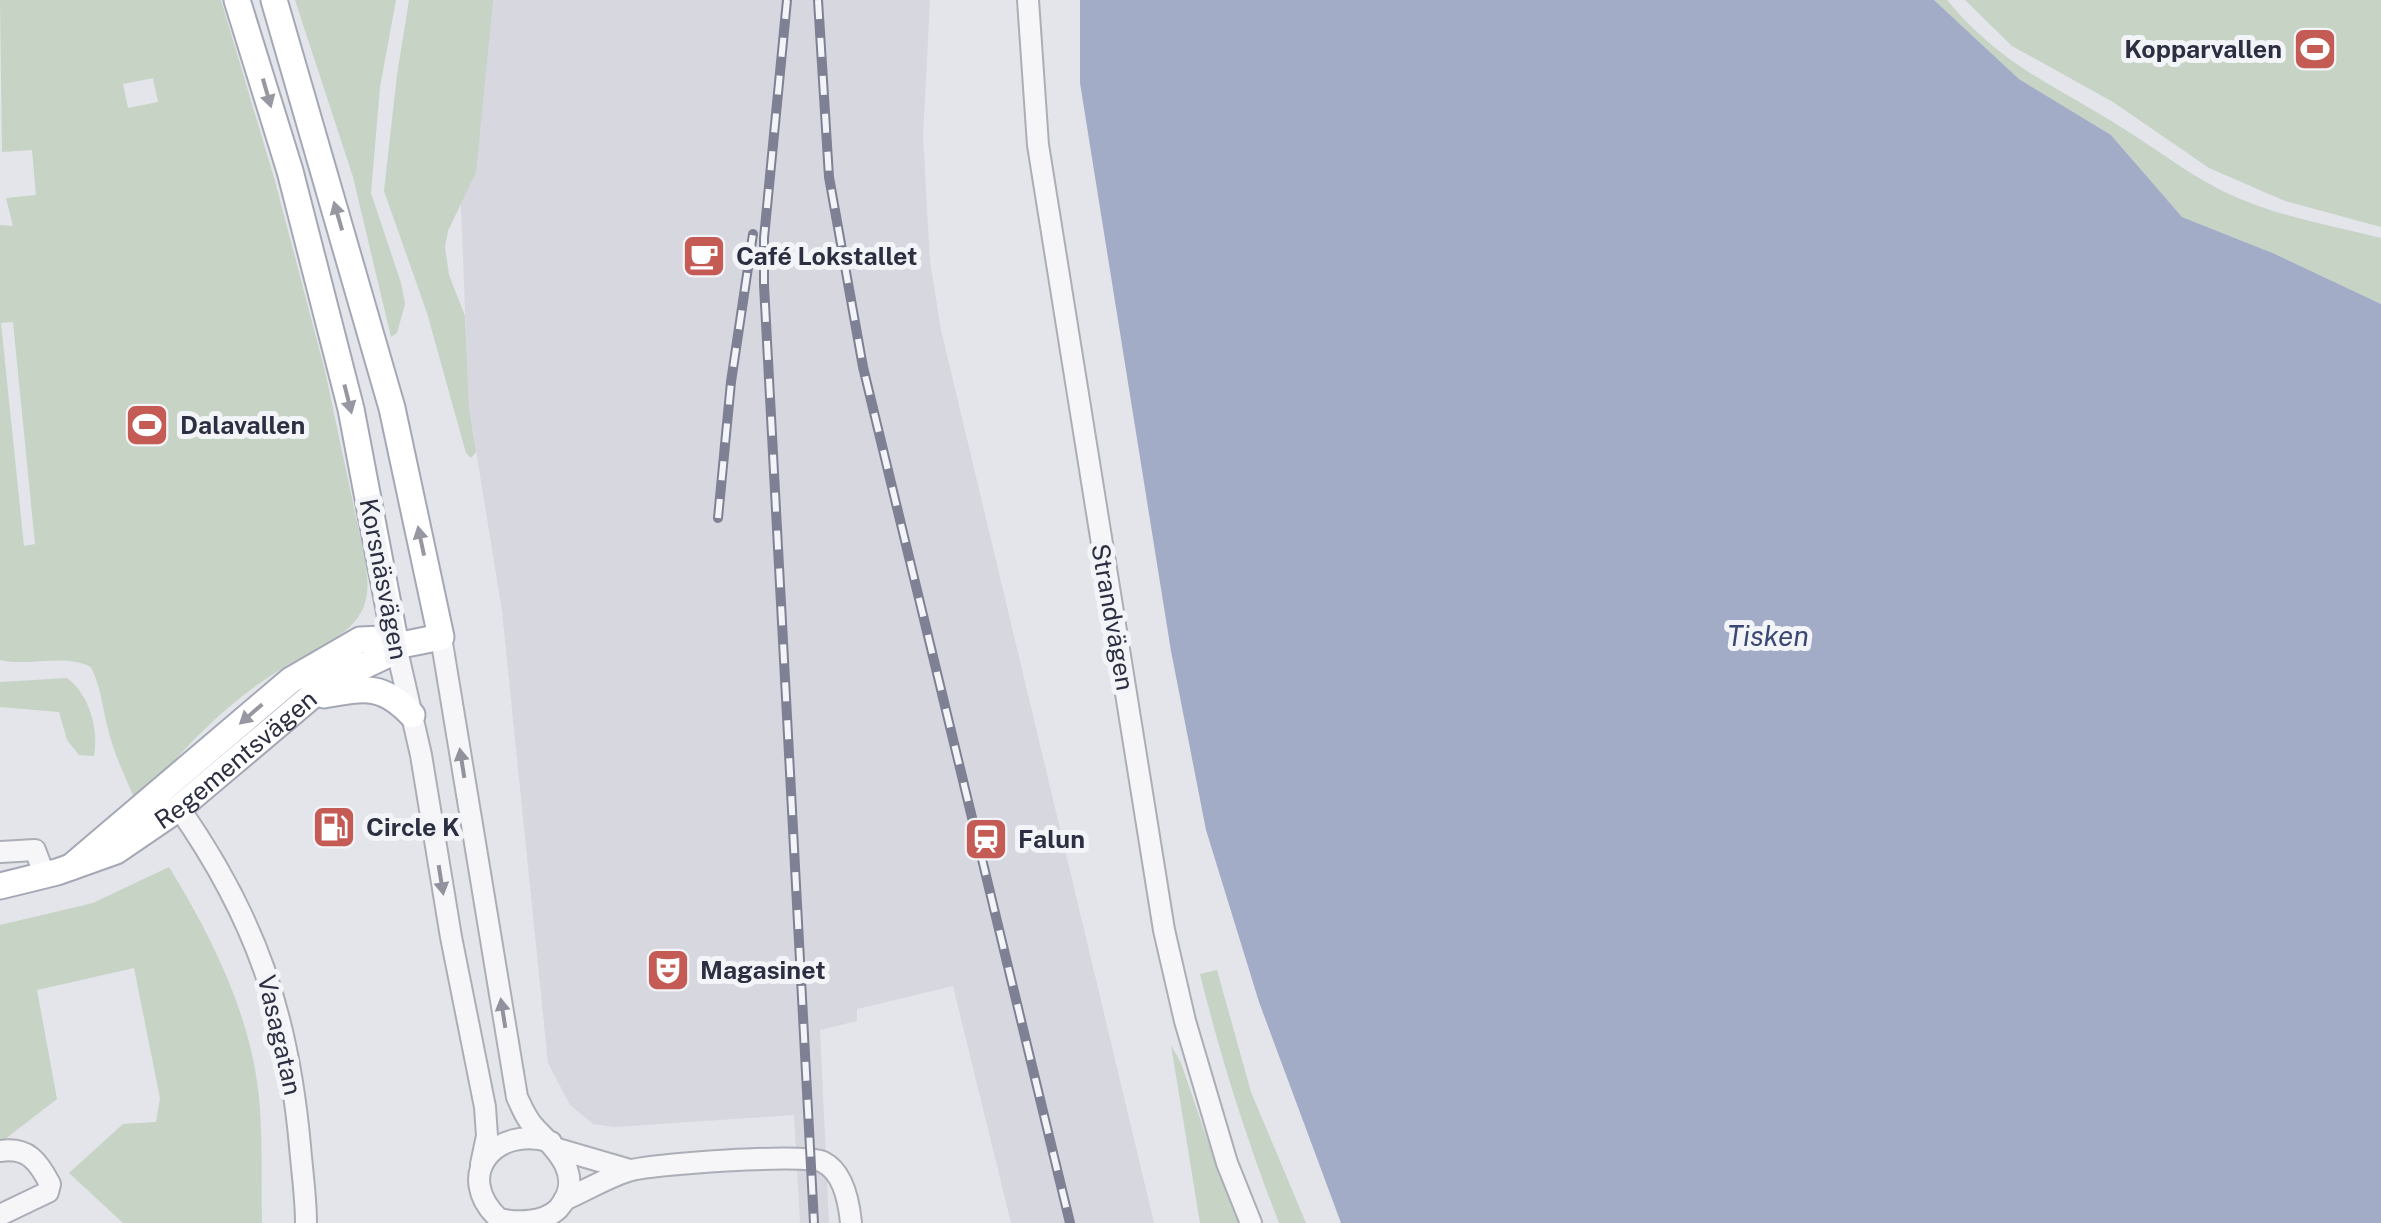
<svg xmlns="http://www.w3.org/2000/svg" width="2381" height="1223" viewBox="0 0 2381 1223" font-family="'Public Sans',sans-serif">
<style>
.built{fill:#d6d7df}
.green{fill:#c6d3c5;fill-rule:evenodd}
.water{fill:#a2acc7}
.lines{fill:none;stroke-linecap:round;stroke-linejoin:round}
.minor-casing{stroke:#acaeb7;stroke-width:24}
.major-casing{stroke:#a4a7b5;stroke-width:29}
.minor{stroke:#f6f6f9;stroke-width:20}
.major{stroke:#fff;stroke-width:25}
.rail-casing{stroke:#7e8193;stroke-width:10}
.rail{stroke:#f3f4f8;stroke-width:6;stroke-dasharray:19;stroke-linecap:butt}
.oneway{fill:#9697a0}
.oneway2{fill:#91929d}
.labels{text-anchor:middle;stroke-width:10;stroke-linejoin:round;paint-order:stroke}
.poi-label{font-size:25px;font-weight:bold;fill:#2c2f41;stroke:#f3f4f8;text-anchor:start}
.street-label{font-size:25px;fill:#2c2f41;stroke:#f3f4f8}
.water-label{font-size:28px;font-style:italic;fill:#3a4772;stroke:#f3f4f8}
</style>
<rect width="100%" height="100%" fill="#e3e5ea"/>
<!-- built -->
<polygon class="built" points="470,0 930,0 923,136 930,261 941,330 1154,1223 1011,1223 953,986 857,1009 857,1021 820,1030 829,1223 800,1223 794,1115 615,1127 593,1124 570,1105 548,1063 502,611 469,407 461,208 461,65"/>
<!-- green -->
<g class="green">
<path d="M0,0H221L275,181L325,371L362,545C366,564 371,588 364,606C354,632 322,647 299,659C233,694 188,744 139,800L134,797C124,775 114,753 108,729C102,705 102,691 91,667C64,653 30,667 0,660V225L13,226L6,198L36,195L32,150L2,152ZM153,78L158,102L128,108L123,84ZM13,322L35,544L24,546L1,323Z"/>
<polygon points="295,0 396,0 380,87 371,193 401,283 405,304 397,333 391,337 353,177"/>
<polygon points="409,0 493,0 476,172 448,231 445,247 449,275 465,316 469,407 476,452 471,458 466,453 427,313 384,191 397,75"/>
<path d="M1934,0H1947C2002,66 2054,85 2124,129C2166,155 2202,185 2248,202C2291,219 2337,227 2381,238V304L2275,254L2182,217L2111,135L2019,79Z"/>
<polygon points="1965,0 2381,0 2381,227 2285,201 2209,168 2113,102 2012,46"/>
<path d="M67,678C89,694 99,729 94,756L79,755L67,740L59,712L0,707V682Z"/>
<path d="M169,867C212,937 251,1015 259,1098C263,1139 261,1182 262,1223H123L69,1173L123,1124L156,1122L160,1098L134,968L37,990L57,1099L0,1143V925L93,903Z"/>
<path d="M1217,970L1251,1092L1306,1223H1279C1247,1141 1221,1059 1200,974Z"/>
<polygon points="1171,1045 1181,1063 1207,1139 1242,1223 1200,1223"/>
</g>
<!-- water -->
<polygon class="water" points="1080,0 1934,0 2019,79 2111,135 2182,217 2275,254 2381,304 2381,1223 1341,1223 1259,1002 1206,830 1171,651 1080,83"/>
<g class="lines">
<!-- minor casing -->
<g class="minor-casing">
<g id="minor">
<polyline points="1028,0 1038,145 1164,930 1185,1021 1227,1163 1251,1223"/>
<path d="M441,637L517,1097C522,1108 527,1121 537,1130C558,1151 585,1178 558,1209C543,1223 518,1223 499,1219C452,1175 496,1124 551,1142"/>
<polyline points="396,646 421,755 451,937 485,1107 487,1136 481,1164"/>
<path d="M179,808C256,918 288,1014 300,1146C302,1171 306,1197 306,1223"/>
<polyline points="0,852 35,850 45,876"/>
<polyline points="558,1149 630,1170"/>
<path d="M0,1151C28,1147 38,1161 50,1184L48,1192L0,1215"/>
<path d="M564,1200C585,1191 606,1178 628,1171C649,1164 805,1153 823,1162C843,1172 849,1202 851,1223"/>
</g>
</g>
<!-- major casing -->
<g class="major-casing">
<g id="major">
<polyline points="237,0 290,171 351,409 396,646"/>
<path d="M324,695C364,688 382,683 412,715"/>
<polyline points="71,867 291,680 360,640 382,639 396,646 441,637 392,408 274,0"/>
<path id="s1" d="M0,886L57,872L116,851L179,808L326,684L387,655L396,646"/>
</g>
</g>
<!-- minor -->
<use href="#minor" class="minor"/>
<!-- major -->
<use href="#major" class="major"/>
<!-- rail casing -->
<g class="rail-casing">
<g id="rail">
<polyline points="787,0 764,238 764,285 814,1223"/>
<polyline points="818,0 829,177 863,367 1070,1223"/>
<polyline points="718,518 731,382 753,234"/>
</g>
</g>
<!-- rail -->
<use href="#rail" class="rail"/>
</g>
<!-- one-way arrows -->
<defs><path id="oneway-solid" d="M-6-.8H1V-3.2L6.5 0L1 3.2V.8H-6Z" transform="scale(2.5)"/></defs>
<g class="oneway">
<use href="#oneway-solid" transform="translate(267 93) rotate(74)"/>
<use href="#oneway-solid" transform="translate(338 216) rotate(-106)"/>
<use href="#oneway-solid" transform="translate(348 399) rotate(76)"/>
<use href="#oneway-solid" transform="translate(421 541) rotate(-102)"/>
<use href="#oneway-solid" transform="translate(251 714) rotate(139)"/>
</g>
<g class="oneway2">
<use href="#oneway-solid" transform="translate(462 763) rotate(-99)"/>
<use href="#oneway-solid" transform="translate(441 880) rotate(81)"/>
<use href="#oneway-solid" transform="translate(503 1013) rotate(-99)"/>
</g>
<!-- icons -->
<defs>
<g id="stadium-square" transform="scale(2.25)"><rect x="-9" y="-9" width="18" height="18" rx="4" fill="#c45b54" stroke="#f3f4f8"/><path d="M0-5a6.5 5 0 1 0 0 10a6.5 5 0 1 0 0-10ZM-3.5-1.8h7v3.6h-7Z" fill="#fff"/></g>
<g id="cafe-square" transform="scale(2.25)"><rect x="-9" y="-9" width="18" height="18" rx="4" fill="#c45b54" stroke="#f3f4f8"/><path d="M-5.5-4.5H6V0H3Q3 3.5 0 3.5H-2.5Q-5.5 3.5-5.5 0ZM3-3.2v2h1.7v-2ZM-6 4.5H4V6H-6Z" fill="#fff"/></g>
<g id="fuel-square" transform="scale(2.25)"><rect x="-9" y="-9" width="18" height="18" rx="4" fill="#c45b54" stroke="#f3f4f8"/><path d="M-5.5-6h7V0h2V4h1.3V-2.5L3-4.5l.8-.8L6-3V5H2.5V1h-1V6h-7ZM-4.2-4.7v3.2H.2V-4.7Z" fill="#fff"/></g>
<g id="station-square" transform="scale(2.25)"><rect x="-9" y="-9" width="18" height="18" rx="4" fill="#c45b54" stroke="#f3f4f8"/><path d="M-3-6H3Q5-6 5-4V2Q5 4 3 4L4.5 6H3L1.5 4h-3L-3 6H-4.5L-3 4Q-5 4-5 2V-4Q-5-6-3-6ZM-3.5-4v3h7v-3ZM-3.5 1v1.5H-2V1ZM2 1v1.5H3.5V1Z" fill="#fff"/></g>
<g id="theatre-square" transform="scale(2.25)"><rect x="-9" y="-9" width="18" height="18" rx="4" fill="#c45b54" stroke="#f3f4f8"/><path d="M-5-5.5Q0-4 5-5.5V0Q5 5 0 6Q-5 5-5 0ZM-3.3-2.5H-1v1.5H-3.3ZM1-2.5H3.3v1.5H1ZM-2.8 1Q0 5.5 2.8 1Z" fill="#fff"/></g>
</defs>
<g fill-rule="evenodd">
<use href="#stadium-square" x="2315" y="49"/>
<use href="#cafe-square" x="704" y="256"/>
<use href="#stadium-square" x="147" y="425"/>
<use href="#fuel-square" x="334" y="827"/>
<use href="#station-square" x="986" y="839"/>
<use href="#theatre-square" x="668" y="970"/>
</g>
<g class="labels">
<!-- poi labels -->
<g class="poi-label">
<text x="2282" y="58" text-anchor="end">Kopparvallen</text>
<text x="736" y="265">Café Lokstallet</text>
<text x="180" y="434">Dalavallen</text>
<text x="366" y="836">Circle K</text>
<text x="1018" y="848">Falun</text>
<text x="700" y="979">Magasinet</text>
</g>
<!-- street labels -->
<g class="street-label">
<text transform="translate(384 579) rotate(79)" y="9">Korsnäsvägen</text>
<text transform="translate(1113 617) rotate(80)" y="9">Strandvägen</text>
<text dy="9" stroke="none"><textPath href="#s1" startOffset="272">Regementsvägen</textPath></text>
<text transform="translate(280 1035) rotate(77)" y="9">Vasagatan</text>
</g>
<!-- water labels -->
<g class="water-label">
<text x="1768" y="646">Tisken</text>
</g>
</g>
</svg>
